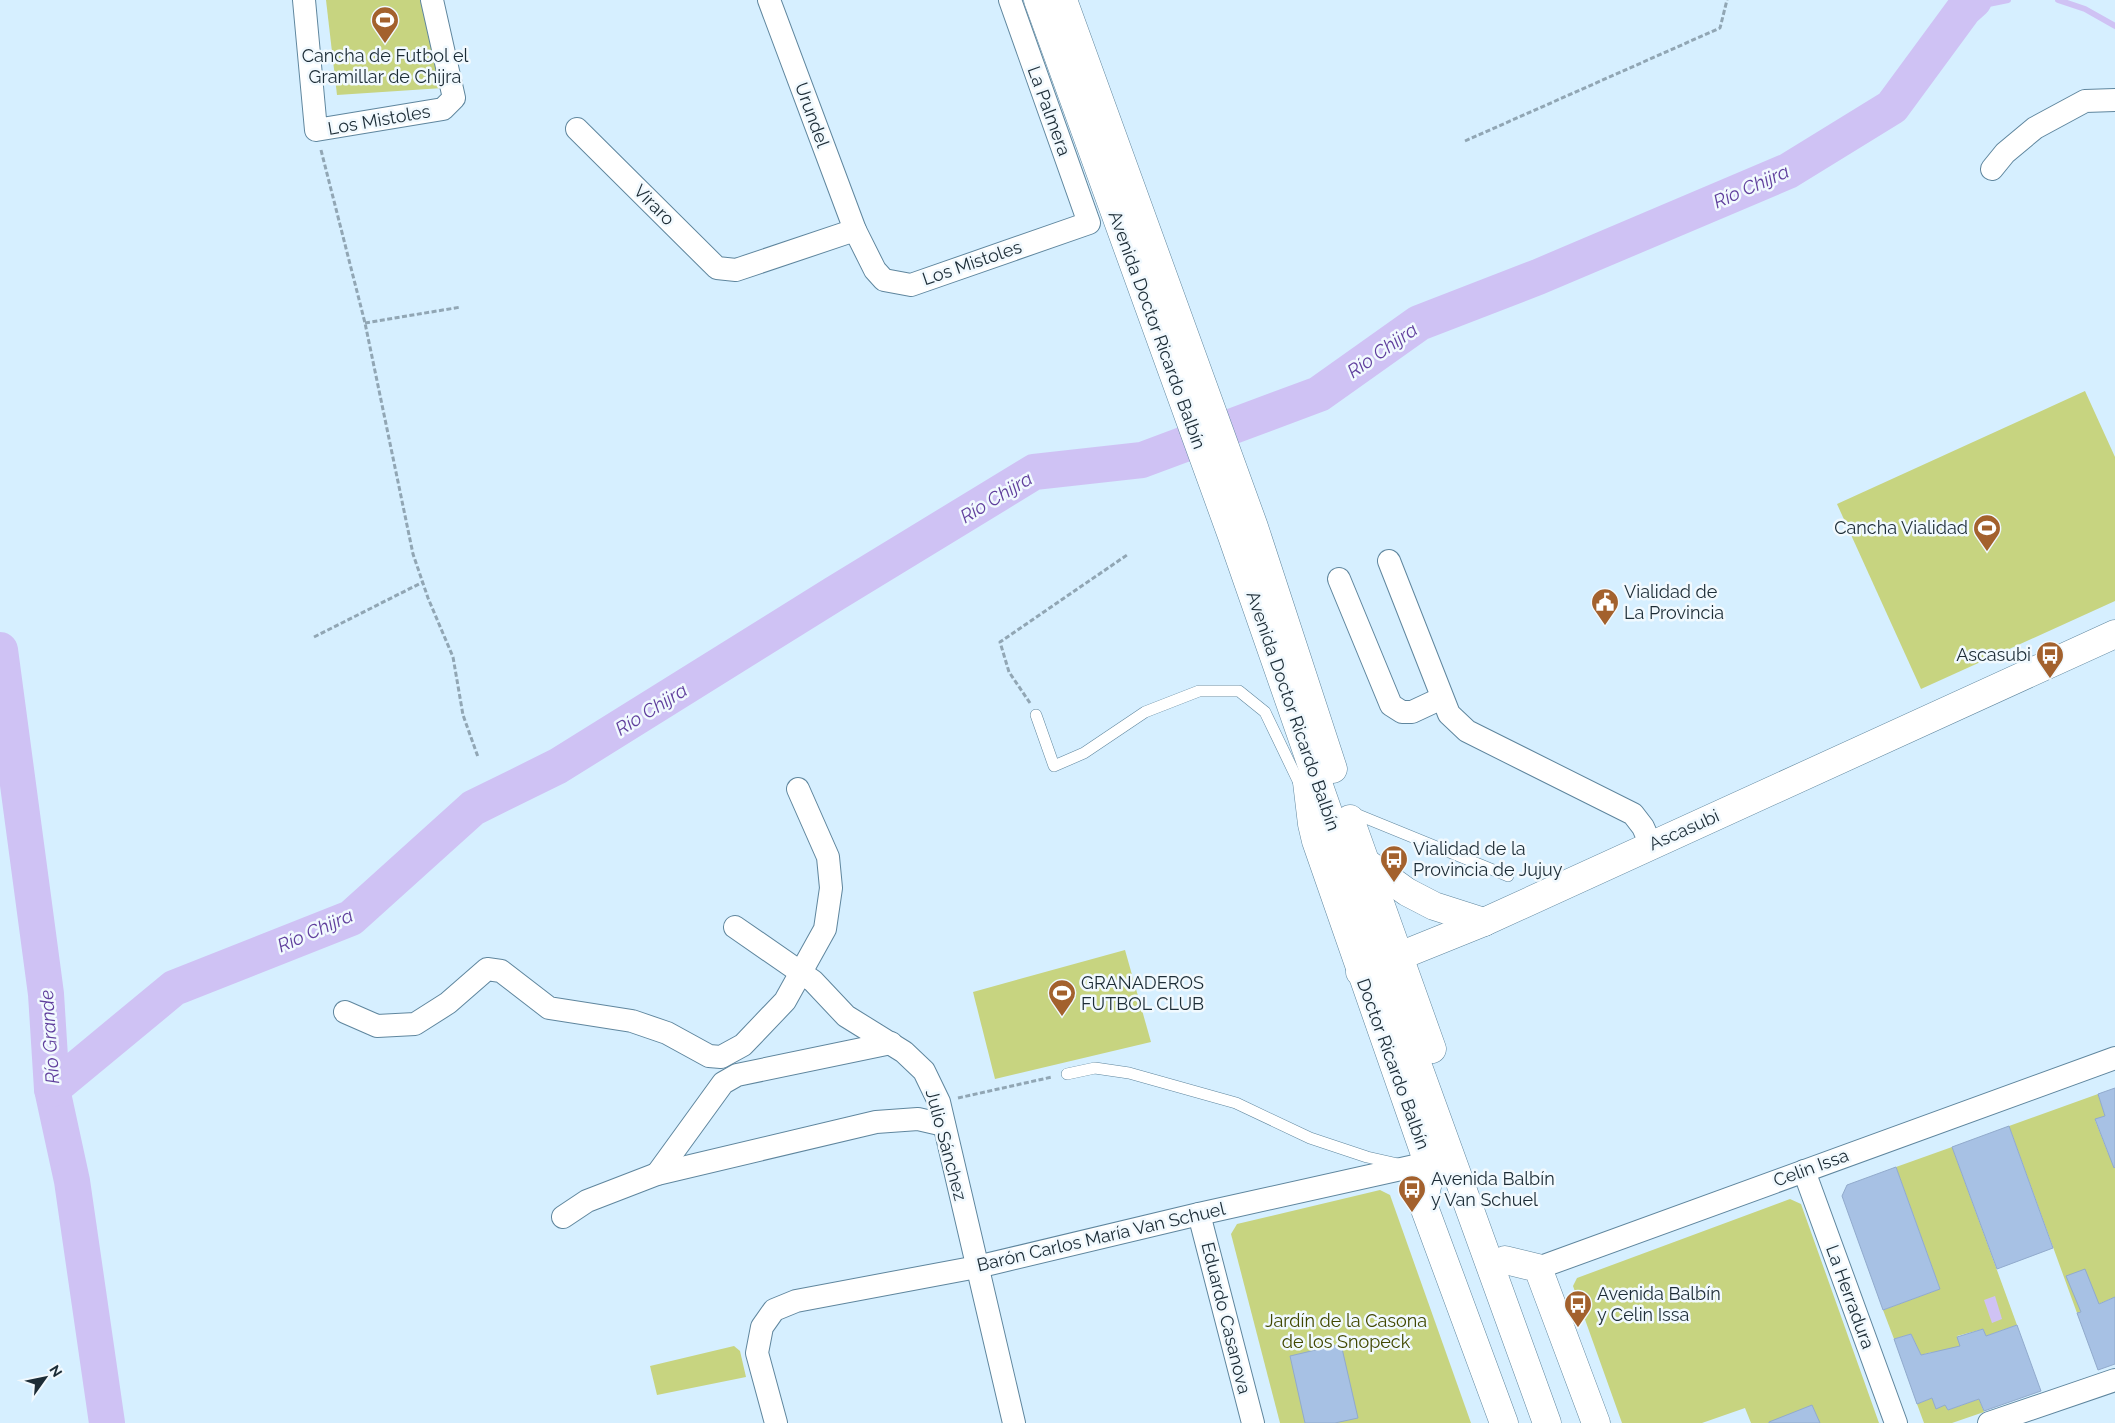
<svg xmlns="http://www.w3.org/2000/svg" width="2115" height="1423" viewBox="0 0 2115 1423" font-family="Raleway,sans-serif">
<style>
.green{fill:#c7d480}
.water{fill:#cfc2f4}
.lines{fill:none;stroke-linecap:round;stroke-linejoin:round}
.stream{stroke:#cfc2f4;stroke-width:6}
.river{stroke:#cfc2f4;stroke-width:36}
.building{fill:#a7c1e4;stroke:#91aacc}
.lane-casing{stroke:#5f869e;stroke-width:12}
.street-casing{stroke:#5f869e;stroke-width:24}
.secondary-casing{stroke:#5f869e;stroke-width:29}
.path{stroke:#91a6b4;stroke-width:3;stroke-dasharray:5 2.5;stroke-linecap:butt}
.lane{stroke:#fff;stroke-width:11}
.street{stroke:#fff;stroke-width:22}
.secondary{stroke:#fff;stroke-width:28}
.labels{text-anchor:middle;stroke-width:5;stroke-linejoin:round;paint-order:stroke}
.poi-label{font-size:18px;fill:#1c2c36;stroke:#f1f9fe;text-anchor:start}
.street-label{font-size:18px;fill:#1c2c36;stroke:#f1f9fe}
.park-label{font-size:18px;fill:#404700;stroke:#f1f9fe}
.water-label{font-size:19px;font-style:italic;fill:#603f9d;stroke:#f1f9fe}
</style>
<rect width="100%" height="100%" fill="#d6efff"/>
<!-- green -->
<g class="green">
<polygon points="326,0 434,0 443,88 337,95"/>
<polygon points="2085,391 2115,457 2115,601 1921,689 1837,504"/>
<polygon points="1125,950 1151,1042 995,1079 973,992"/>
<polygon points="2098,1094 2105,1116 2095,1120 2108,1153 2115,1151 2115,1297 2077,1313 2009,1126"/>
<polygon points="1952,1147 2017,1325 1986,1336 1983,1329 1957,1336 1965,1360 1932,1352 1921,1355 1911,1334 1894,1339 1883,1310 1940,1289 1896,1167"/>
<polygon points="1380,1190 1390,1195 1471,1423 1280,1423 1231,1234 1237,1224"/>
<polygon points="1790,1199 1801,1204 1879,1423 1751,1423 1745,1408 1702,1423 1622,1423 1573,1286 1577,1278"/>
<polygon points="734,1346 740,1351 746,1377 657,1395 650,1366"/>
<polygon points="1932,1398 1936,1408 1945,1405 1948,1410 1979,1399 1984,1412 1952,1423 1924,1423 1917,1404"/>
</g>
<!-- water -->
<polygon class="water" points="1995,1296 2002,1319 1992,1323 1984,1300"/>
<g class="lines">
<!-- stream -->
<g class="stream">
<polyline points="2058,0 2085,9 2115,26"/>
<polyline points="1964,9 2008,0"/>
</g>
<!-- river -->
<g class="river">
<polyline points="0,650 46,994 52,1089 72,1181 107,1423"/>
<polyline points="52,1089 174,988 351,918 473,808 558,766 834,594 1034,472 1142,460 1319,394 1419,323 1538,277 1788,171 1892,107 1964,9 1974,0"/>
</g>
</g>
<!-- building -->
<g class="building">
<polygon points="2115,1088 2115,1167 2114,1168 2095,1119 2105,1116 2098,1094"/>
<polygon points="2009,1126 2053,1248 1997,1269 1952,1147"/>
<polygon points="1896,1167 1940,1289 1883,1310 1842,1196 1847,1185"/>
<polygon points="2085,1269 2099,1304 2115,1297 2115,1364 2098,1370 2077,1313 2081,1312 2066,1276"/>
<polygon points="2017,1325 2041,1391 1984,1411 1979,1399 1948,1410 1945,1405 1936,1409 1932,1398 1917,1404 1894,1339 1911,1334 1921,1355 1960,1346 1957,1337 1983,1329 1986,1336"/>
<polygon points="1341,1344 1358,1418 1335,1423 1305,1423 1290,1356"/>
<polygon points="1812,1405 1820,1423 1769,1423 1769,1422"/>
</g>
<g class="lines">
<!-- lane casing -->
<g class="lane-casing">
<g id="lane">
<polyline points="1036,715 1054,766 1084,753 1145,712 1199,691 1239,691 1265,712 1302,789"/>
<polyline points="1351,812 1508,876"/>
<polyline points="1067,1074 1095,1068 1129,1073 1236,1103 1310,1138 1367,1157 1398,1164"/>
</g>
</g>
<!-- street casing -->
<g class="street-casing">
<g id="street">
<polyline points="304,0 316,130 443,109 454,98 432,0"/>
<polyline points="769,0 855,230"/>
<polyline points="577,129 717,268 736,270 855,230 875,270 884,280 911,285 1089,223 1010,0"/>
<polyline points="1992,169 2005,153 2035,128 2085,101 2115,100"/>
<polyline points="1389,561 1449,714 1467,731 1633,814 1643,827 1651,845"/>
<polyline points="1339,579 1391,705 1402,712 1412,712 1442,698"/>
<polyline points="735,927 813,981 846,1016 904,1052 924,1071 939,1102 1014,1423"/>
<polyline points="345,1012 377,1026 415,1024 448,1003 487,969 501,971 549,1008 632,1021 667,1033 709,1056 721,1057 743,1045 785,1001 825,929 831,888 828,857 798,789"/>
<polyline points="1804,1171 1896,1423"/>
<polyline points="657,1174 723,1083 737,1075 891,1043"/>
<polyline points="1199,1214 1253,1423"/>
<polyline points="563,1217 587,1201 657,1174 876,1122 918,1119 944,1125"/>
<polyline points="1538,1268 2115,1058"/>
<polyline points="776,1423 757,1353 762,1327 774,1310 796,1301 977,1267 1199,1214 1428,1163"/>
<polyline points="1989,1423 2115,1380"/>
</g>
</g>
<!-- secondary casing -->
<g class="secondary-casing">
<g id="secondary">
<polyline points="1038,0 1232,536 1381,964 1547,1423"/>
<polyline points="1063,0 1254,527 1333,769"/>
<polyline points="1307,782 1312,824 1316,841 1428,1163 1428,1182 1423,1204 1504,1423"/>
<polyline points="1350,819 1432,1049"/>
<polyline points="1368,864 1407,892 1434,906 1484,922"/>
<polyline points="1360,972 1484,922 2115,634"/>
<polyline points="1505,1260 1538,1268 1596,1423"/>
</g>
</g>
<!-- path -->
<g class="path">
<polyline points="1465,141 1720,28 1727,0"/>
<polyline points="321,150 365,323 413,554 428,598 453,657 463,715 478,757"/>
<polyline points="365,323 461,307"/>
<polyline points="314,637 423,582"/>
<polyline points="1030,703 1009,672 1000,642 1127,555"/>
<polyline points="958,1098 1052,1077"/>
</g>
<!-- lane -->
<use href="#lane" class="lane"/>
<!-- street -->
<use href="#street" class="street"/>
<!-- secondary -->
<use href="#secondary" class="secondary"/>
</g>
<!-- icons -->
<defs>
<g id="stadium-pin" transform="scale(1.4375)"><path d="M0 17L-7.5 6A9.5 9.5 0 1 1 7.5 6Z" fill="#a3612d" stroke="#f1f9fe"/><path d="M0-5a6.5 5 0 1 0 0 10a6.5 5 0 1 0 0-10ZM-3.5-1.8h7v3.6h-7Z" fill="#fff"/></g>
<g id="civic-pin" transform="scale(1.4375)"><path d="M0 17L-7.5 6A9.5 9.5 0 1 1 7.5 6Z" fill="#a3612d" stroke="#f1f9fe"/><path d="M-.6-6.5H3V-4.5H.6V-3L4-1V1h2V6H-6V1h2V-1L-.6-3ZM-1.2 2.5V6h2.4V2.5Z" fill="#fff"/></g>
<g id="bus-pin" transform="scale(1.4375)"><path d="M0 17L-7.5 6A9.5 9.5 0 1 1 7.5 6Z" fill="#a3612d" stroke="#f1f9fe"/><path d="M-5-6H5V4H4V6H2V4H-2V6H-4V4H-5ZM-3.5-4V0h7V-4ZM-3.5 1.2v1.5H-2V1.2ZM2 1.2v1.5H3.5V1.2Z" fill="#fff"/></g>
</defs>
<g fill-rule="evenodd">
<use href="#stadium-pin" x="385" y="20"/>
<use href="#stadium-pin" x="1987" y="528"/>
<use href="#civic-pin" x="1605" y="602"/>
<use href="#bus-pin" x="2050" y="655"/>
<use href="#bus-pin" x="1394" y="859"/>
<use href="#stadium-pin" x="1062" y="993"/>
<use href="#bus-pin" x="1412" y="1189"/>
<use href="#bus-pin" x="1578" y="1304"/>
</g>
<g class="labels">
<!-- poi labels -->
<g class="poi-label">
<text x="385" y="62" text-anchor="middle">Cancha de Futbol el<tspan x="385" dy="21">Gramillar de Chijra</tspan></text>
<text x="1968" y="534" text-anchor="end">Cancha Vialidad</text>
<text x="1624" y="598">Vialidad de<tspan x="1624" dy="21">La Provincia</tspan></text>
<text x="2031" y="661" text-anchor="end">Ascasubi</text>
<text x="1413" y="855">Vialidad de la<tspan x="1413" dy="21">Provincia de Jujuy</tspan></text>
<text x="1081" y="989">GRANADEROS<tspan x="1081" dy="21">FUTBOL CLUB</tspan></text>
<text x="1431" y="1185">Avenida Balbín<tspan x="1431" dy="21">y Van Schuel</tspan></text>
<text x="1597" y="1300">Avenida Balbín<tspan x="1597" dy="21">y Celin Issa</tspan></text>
</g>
<!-- street labels -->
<g class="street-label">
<text transform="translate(1049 111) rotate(70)" y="6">La Palmera</text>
<text transform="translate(812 115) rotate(70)" y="6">Urundel</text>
<text transform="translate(379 120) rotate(-10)" y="6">Los Mistoles</text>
<text transform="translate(654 205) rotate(45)" y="6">Viraro</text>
<text transform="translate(972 263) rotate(-19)" y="6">Los Mistoles</text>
<text transform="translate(1157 330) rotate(70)" y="6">Avenida Doctor Ricardo Balbín</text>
<text transform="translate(1293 711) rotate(71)" y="6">Avenida Doctor Ricardo Balbín</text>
<text transform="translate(1684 830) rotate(-24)" y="6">Ascasubi</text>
<text transform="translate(1393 1064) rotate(70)" y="6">Doctor Ricardo Balbín</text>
<text transform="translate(946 1145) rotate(75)" y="6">Julio Sánchez</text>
<text transform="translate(1811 1168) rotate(-20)" y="6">Celin Issa</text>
<text transform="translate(1101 1237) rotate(-13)" y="6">Barón Carlos María Van Schuel</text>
<text transform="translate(1850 1297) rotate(70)" y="6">La Herradura</text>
<text transform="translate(1226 1318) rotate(76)" y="6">Eduardo Casanova</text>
</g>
<!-- park labels -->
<g class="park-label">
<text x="1346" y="1327">Jardín de la Casona<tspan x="1346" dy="21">de los Snopeck</tspan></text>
</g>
<!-- water labels -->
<g class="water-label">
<text transform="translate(1751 186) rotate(-24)" y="7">Río Chijra</text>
<text transform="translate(1382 350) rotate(-35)" y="7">Río Chijra</text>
<text transform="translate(996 497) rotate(-31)" y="7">Río Chijra</text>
<text transform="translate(651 709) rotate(-32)" y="7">Río Chijra</text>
<text transform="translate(315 930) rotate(-24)" y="7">Río Chijra</text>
<text transform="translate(49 1037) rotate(-94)" y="7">Río Grande</text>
</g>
</g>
<!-- north arrow -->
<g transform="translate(45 1378) rotate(57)" stroke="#f1f9fe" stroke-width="4" paint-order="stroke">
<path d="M0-4L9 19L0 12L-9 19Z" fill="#1c2c36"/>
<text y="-8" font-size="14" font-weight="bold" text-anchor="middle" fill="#1c2c36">N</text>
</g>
</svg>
